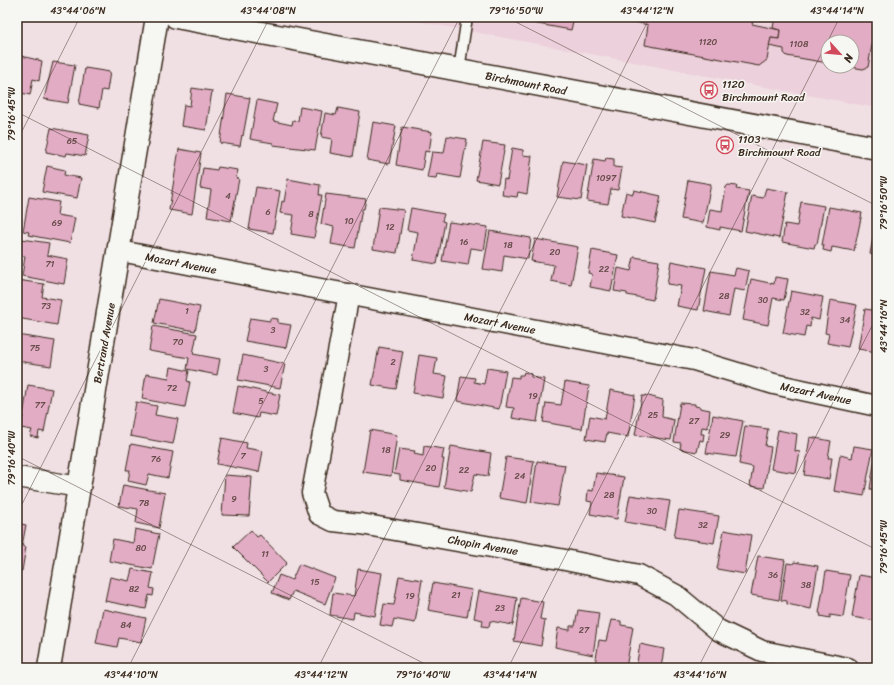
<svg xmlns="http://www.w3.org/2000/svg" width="894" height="685" viewBox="0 0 894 685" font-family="Sriracha,sans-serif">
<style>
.built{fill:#ecd0db;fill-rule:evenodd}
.building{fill:#e2acc5;stroke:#3b2a1e}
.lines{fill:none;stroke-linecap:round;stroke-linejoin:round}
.service-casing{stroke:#3b2a1e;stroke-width:13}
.minor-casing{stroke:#3b2a1e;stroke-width:23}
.tertiary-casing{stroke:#3b2a1e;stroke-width:25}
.secondary-casing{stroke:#3b2a1e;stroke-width:25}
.service{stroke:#f6f6f2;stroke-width:10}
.minor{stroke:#f6f6f2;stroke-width:20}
.tertiary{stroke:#f6f6f2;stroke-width:22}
.secondary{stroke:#f6f6f2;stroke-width:22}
.ticks{fill:none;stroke:#3b2a1e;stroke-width:1;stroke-opacity:0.45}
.labels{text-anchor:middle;stroke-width:3;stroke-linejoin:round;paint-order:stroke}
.number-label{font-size:9px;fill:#654a48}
.street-label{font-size:11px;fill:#3b2a1e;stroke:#f6f6f2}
.poi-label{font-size:11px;fill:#3b2a1e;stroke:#f6f6f2;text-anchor:start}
.neatline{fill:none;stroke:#3b2a1e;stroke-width:1.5}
.ticks-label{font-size:10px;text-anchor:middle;fill:#3b2a1e}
</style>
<rect width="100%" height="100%" fill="#f0e0e4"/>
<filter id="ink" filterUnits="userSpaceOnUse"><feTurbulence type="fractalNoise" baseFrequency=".025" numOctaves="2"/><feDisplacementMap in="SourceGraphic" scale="8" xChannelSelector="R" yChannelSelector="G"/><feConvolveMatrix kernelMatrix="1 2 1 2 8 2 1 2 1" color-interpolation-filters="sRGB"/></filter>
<g filter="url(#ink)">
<!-- built -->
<path class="built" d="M394,17H877V108ZM828,42H852V66H828Z"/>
<!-- building -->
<g class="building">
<polygon points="516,17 574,17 571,30 516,20"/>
<polygon points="636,17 754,17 752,24 780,30 779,39 771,38 767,60 759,66 645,45 648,25 635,22"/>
<polygon points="775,17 877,17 868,67 863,69 845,66 852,66 852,42 828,42 828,63 787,56 784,53 784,49 769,46 771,38 779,39 780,30 773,28"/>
<polygon points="17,55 42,61 39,81 33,79 30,95 17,92"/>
<polygon points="53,62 75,65 68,103 44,99"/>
<polygon points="85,68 110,72 107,91 102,90 99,108 79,104"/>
<polygon points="192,88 212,91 206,130 181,126 184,105 190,106"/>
<polygon points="227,94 250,98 243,136 242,135 240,146 220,143"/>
<polygon points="257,100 277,104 273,121 292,125 293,120 298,121 300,107 322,111 315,150 273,145 273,143 250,139"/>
<polygon points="338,108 360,112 353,157 330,153 332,139 321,137 325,113 336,115"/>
<polygon points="373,122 396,126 389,164 367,160"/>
<polygon points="402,127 432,132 429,152 425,151 422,170 396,165"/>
<polygon points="51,128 89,135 85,156 67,153 66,156 46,152"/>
<polygon points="447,136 467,139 460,178 437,174 436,179 427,178 432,152 444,153"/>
<polygon points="483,142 505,145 498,184 476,180"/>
<polygon points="512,148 523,150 523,155 532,156 527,194 518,192 517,197 502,195 504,179 507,180"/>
<polygon points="179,149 201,153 192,214 169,210"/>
<polygon points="606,158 614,159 614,167 622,168 618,190 611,189 608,204 587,201 594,159 605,161"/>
<polygon points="563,161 587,165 581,200 557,197"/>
<polygon points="47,166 65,170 64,175 81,178 77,198 42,192"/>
<polygon points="218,167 238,170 236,178 239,179 231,221 207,217 211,190 200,188 203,168 217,170"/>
<polygon points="288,179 320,185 319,195 322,195 314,238 291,234 294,215 280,213 282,201 284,202"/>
<polygon points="688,180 711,184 703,223 681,219"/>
<polygon points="728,185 737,186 736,189 749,191 741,231 720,227 720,230 707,227 710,209 722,211 726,187"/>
<polygon points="256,187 280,191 273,233 249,229"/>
<polygon points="766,188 788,192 779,238 745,231 752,196 763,198"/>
<polygon points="634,190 661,196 655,223 621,216 626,192 633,194"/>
<polygon points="326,194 366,199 364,209 362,209 355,248 331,244 334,227 321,224"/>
<polygon points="29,197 59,202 57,215 75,218 70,243 28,235 29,232 23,231"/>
<polygon points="801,202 824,206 817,244 815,244 814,248 782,242 785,224 797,226"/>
<polygon points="379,207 404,210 397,253 373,249"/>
<polygon points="829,207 862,213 854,251 832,247 831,252 823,250 824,245 822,245"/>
<polygon points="411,208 444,214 442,221 445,222 437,264 413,260 418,232 407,230"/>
<polygon points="877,216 877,256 870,254"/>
<polygon points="449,222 488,227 484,250 471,248 468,265 442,261"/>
<polygon points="490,231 531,238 528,259 504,255 502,272 483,269"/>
<polygon points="22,239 49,243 47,255 68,259 64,284 22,276 25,256 19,255"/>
<polygon points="535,239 578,247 571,285 551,281 554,265 531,261"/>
<polygon points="592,250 618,255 611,291 590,287 592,274 588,273"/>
<polygon points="634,257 659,261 653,300 627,295 627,293 614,291 618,268 631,271"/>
<polygon points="671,261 706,268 698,310 677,306 681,286 667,284"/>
<polygon points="736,268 749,271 745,291 734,289 729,316 704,311 711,271 734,275"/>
<polygon points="775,277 788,279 784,300 773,298 768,325 743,320 751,279 774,284"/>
<polygon points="17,280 44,284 42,297 61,300 57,325 17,318"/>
<polygon points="791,291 823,297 819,320 811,318 810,327 806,326 804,337 783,333"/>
<polygon points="159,299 200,307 195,331 154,323"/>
<polygon points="830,300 857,305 848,347 827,343 829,334 825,333"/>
<polygon points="865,309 877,311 877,352 858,349"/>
<polygon points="250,318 270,321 270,318 278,319 278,323 291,325 286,348 245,341"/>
<polygon points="153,326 197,334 193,354 220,359 217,375 187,369 189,358 149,351"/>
<polygon points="17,335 55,341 51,366 17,361"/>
<polygon points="379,347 403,351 396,389 372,385"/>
<polygon points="243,355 285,364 280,388 238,380"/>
<polygon points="419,355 437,358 434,374 447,376 443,398 413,393"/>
<polygon points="171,367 189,371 187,381 190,382 185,407 142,399 146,374 169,378"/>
<polygon points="487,368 506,371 499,409 457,401 461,376 475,378 474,382 484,384"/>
<polygon points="524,372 531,374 531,377 544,379 537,422 512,418 514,408 506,407 511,377 519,378 519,375 523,375"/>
<polygon points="565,382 589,386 582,429 543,422 546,403 561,405"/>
<polygon points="28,385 52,389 44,432 39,431 38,438 30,436 32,430 21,428"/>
<polygon points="238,386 280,395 276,416 259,413 258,418 233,413"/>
<polygon points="610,390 635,395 628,437 607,433 605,442 586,439 590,416 605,419"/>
<polygon points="645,395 663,400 662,417 674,420 671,440 635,435 642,396 645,396"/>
<polygon points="136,402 157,406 155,415 178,419 173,444 130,436"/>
<polygon points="680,403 695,404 695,406 700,407 700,408 710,410 708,428 702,427 701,434 704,434 703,441 700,440 697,452 680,449 681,443 674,442"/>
<polygon points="713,415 743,421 736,457 706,453"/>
<polygon points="745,426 768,429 765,446 771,447 764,488 750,486 753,467 739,464"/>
<polygon points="370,430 397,435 391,476 363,472"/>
<polygon points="778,430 797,434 795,451 800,452 796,473 771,469"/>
<polygon points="810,437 831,441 828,458 832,458 829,479 804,475"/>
<polygon points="222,438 247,443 246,448 263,451 259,472 217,464"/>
<polygon points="131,444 173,452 168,478 149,474 146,485 128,481 130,470 126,470"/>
<polygon points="424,446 444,449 442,459 444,459 439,487 400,480 400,475 394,474 399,449 415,451 414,454 423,456"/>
<polygon points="451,446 491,453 488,476 475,474 471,492 444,487"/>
<polygon points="854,446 873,449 864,496 834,491 840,455 852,458"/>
<polygon points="876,450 877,450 877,490 870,489"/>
<polygon points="506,457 534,461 527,503 499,498"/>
<polygon points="537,461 565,465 558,506 531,502"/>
<polygon points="596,473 624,477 617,519 590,514 592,502 587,501 588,490 593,491"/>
<polygon points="225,475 252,477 249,516 222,515"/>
<polygon points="123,485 165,493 159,528 136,523 138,509 119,506"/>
<polygon points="630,495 670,501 665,529 625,522"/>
<polygon points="679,510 719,516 714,543 674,537"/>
<polygon points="17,523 26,525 22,546 26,547 22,571 17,570"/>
<polygon points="135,529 159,534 152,569 109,561 113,539 133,543"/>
<polygon points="251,530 257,537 260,535 287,563 268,582 233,547"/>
<polygon points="724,530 751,535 745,574 717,569"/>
<polygon points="758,556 785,560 779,600 751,595"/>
<polygon points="794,562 818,566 811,609 787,604 787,601 781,600 787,563 793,564"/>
<polygon points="299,564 335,578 325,604 293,591 289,600 272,593 279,575 292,580"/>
<polygon points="132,569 153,573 150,588 154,589 153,596 149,595 146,609 105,601 110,577 129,581"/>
<polygon points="358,569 382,573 375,616 354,612 353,619 330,615 333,593 354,596"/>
<polygon points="826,571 850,575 843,617 830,615 830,618 820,616 821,614 819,613"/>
<polygon points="859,575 877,578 876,621 852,617"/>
<polygon points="399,576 422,580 415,623 394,619 392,627 380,625 384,604 394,605"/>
<polygon points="433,583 472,590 467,617 428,610"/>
<polygon points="479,591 517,598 513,625 490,621 489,627 482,626 483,620 474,618"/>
<polygon points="521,598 543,602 540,619 545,620 541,646 514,641"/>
<polygon points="103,609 146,618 141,642 119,638 117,647 96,643"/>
<polygon points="578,610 599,613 593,655 555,647 558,628 570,630 570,626 575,626"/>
<polygon points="611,620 621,621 621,625 633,627 626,668 601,668 602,666 595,665 599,640 606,641"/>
<polygon points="640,644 664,649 661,668 636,668"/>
</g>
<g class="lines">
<!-- service casing -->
<g class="service-casing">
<polyline id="service" points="459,70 467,17"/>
</g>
<!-- minor casing -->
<g class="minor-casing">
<g id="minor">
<polyline points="120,251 694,360 774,384 877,406"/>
<polyline points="349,294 312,493 319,514 333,521 361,524 560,559 639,575 676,595 718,630 762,651 848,668"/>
<polyline points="17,477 80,487"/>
</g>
</g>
<!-- tertiary casing -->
<g class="tertiary-casing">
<polyline id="tertiary" points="49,668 157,17"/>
</g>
<!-- secondary casing -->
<g class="secondary-casing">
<polyline id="secondary" points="176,17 877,148"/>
</g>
<!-- service -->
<use href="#service" class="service"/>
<!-- minor -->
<use href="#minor" class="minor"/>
<!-- tertiary -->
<use href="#tertiary" class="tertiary"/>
<!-- secondary -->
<use href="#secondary" class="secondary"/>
</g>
</g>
<!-- ticks -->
<path class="ticks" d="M506,17L877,206M17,112L877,550M17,141L80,17M17,456L433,668M17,514L270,17M128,668L460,17M318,668L650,17M508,668L840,17M698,668L877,316"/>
<!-- icons -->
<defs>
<g id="bus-ring" transform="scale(0.9)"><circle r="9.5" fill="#f6f6f2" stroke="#d1495b" stroke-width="1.5"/><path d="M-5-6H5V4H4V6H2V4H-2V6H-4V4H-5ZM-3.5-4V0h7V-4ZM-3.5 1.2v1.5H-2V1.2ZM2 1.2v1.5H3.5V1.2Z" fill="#d1495b"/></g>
</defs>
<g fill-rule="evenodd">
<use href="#bus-ring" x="709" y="90"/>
<use href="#bus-ring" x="725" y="145"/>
</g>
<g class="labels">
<!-- number labels -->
<g class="number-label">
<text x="708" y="45">1120</text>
<text x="799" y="47">1108</text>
<text x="72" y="144">65</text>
<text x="606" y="181">1097</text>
<text x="228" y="199">4</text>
<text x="268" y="215">6</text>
<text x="311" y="217">8</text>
<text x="349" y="224">10</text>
<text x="57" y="226">69</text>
<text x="390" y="230">12</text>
<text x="464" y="245">16</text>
<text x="508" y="248">18</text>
<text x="555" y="255">20</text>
<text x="50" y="267">71</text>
<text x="604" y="272">22</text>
<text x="724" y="299">28</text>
<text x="763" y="303">30</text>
<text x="46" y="309">73</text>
<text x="187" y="314">1</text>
<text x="805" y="315">32</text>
<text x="845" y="323">34</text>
<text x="273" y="333">3</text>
<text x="178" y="345">70</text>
<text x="35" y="351">75</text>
<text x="393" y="365">2</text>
<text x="266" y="372">3</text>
<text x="172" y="391">72</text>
<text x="533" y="399">19</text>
<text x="261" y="404">5</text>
<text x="40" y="408">77</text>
<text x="653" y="418">25</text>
<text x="694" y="424">27</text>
<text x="725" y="438">29</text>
<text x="386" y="453">18</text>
<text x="243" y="459">7</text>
<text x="156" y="462">76</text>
<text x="431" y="471">20</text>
<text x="464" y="473">22</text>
<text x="520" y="479">24</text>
<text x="609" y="498">28</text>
<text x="234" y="502">9</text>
<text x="144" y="506">78</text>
<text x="652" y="514">30</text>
<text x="703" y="528">32</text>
<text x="141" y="551">80</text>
<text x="265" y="557">11</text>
<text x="773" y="578">36</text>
<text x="315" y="585">15</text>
<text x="806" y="588">38</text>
<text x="134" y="592">82</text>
<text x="456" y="598">21</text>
<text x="410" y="599">19</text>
<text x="500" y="611">23</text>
<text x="126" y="628">84</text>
<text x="584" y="633">27</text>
</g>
<!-- street labels -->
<g class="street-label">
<text transform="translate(526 83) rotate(11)" y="4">Birchmount Road</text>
<text transform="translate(181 263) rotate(11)" y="4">Mozart Avenue</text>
<text transform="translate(500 323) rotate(11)" y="4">Mozart Avenue</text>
<text transform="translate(104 343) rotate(-80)" y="4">Bertrand Avenue</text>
<text transform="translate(816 393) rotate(12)" y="4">Mozart Avenue</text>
<text transform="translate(483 545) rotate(10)" y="4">Chopin Avenue</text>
</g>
<!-- poi labels -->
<g class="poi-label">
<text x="722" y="88">1120<tspan x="722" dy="13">Birchmount Road</tspan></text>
<text x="738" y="143">1103<tspan x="738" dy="13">Birchmount Road</tspan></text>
</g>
</g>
<!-- margin -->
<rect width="894" height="685" fill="none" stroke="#f6f6f2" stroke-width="44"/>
<!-- north arrow -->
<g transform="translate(840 54) rotate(117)"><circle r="19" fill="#f6f6f2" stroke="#aba49d"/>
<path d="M0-3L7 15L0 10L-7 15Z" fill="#d1495b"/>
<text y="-6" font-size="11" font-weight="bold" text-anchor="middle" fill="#3b2a1e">N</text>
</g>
<rect x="22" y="22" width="850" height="641" class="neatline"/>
<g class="ticks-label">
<text x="78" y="14">43°44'06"N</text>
<text x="268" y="14">43°44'08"N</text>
<text x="516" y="14">79°16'50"W</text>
<text x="647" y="14">43°44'12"N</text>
<text x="837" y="14">43°44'14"N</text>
<text transform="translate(11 114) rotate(-90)" y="4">79°16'45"W</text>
<text transform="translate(883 203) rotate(-90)" y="4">79°16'50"W</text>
<text transform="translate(883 326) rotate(-90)" y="4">43°44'16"N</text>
<text transform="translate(11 458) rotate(-90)" y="4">79°16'40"W</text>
<text transform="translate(883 547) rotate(-90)" y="4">79°16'45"W</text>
<text x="131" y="678">43°44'10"N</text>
<text x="321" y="678">43°44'12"N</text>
<text x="423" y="678">79°16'40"W</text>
<text x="510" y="678">43°44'14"N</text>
<text x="700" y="678">43°44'16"N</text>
</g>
</svg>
